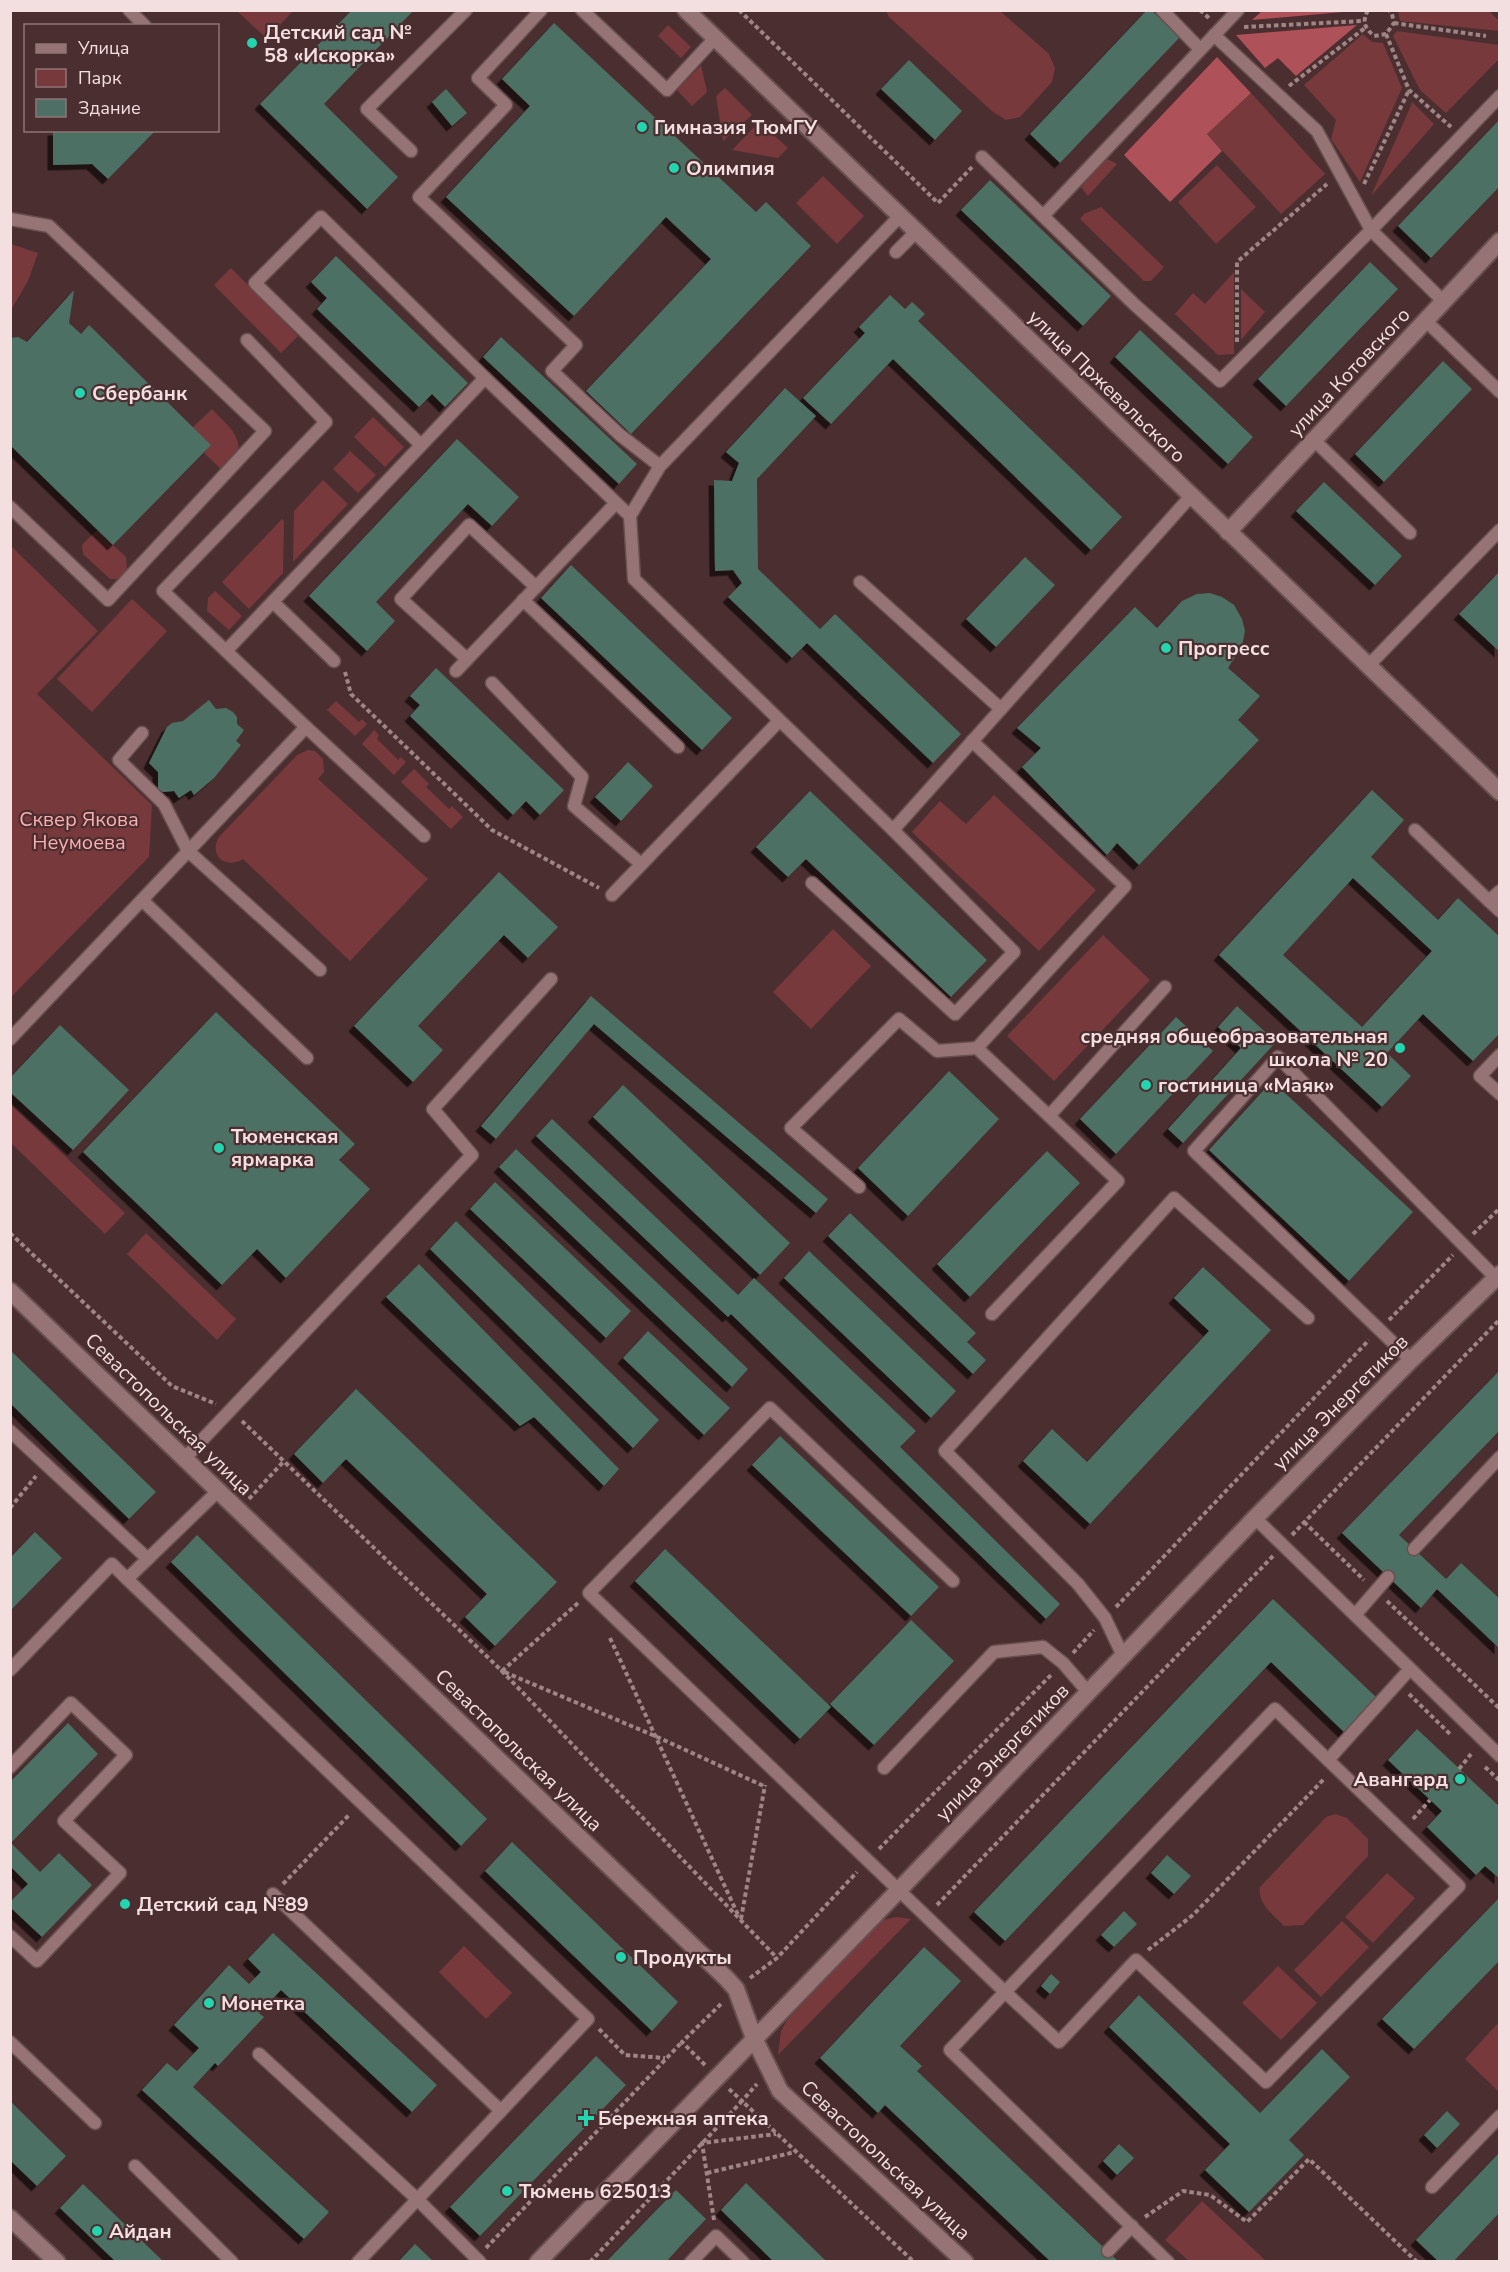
<svg xmlns="http://www.w3.org/2000/svg" width="1510" height="2272" viewBox="0 0 1510 2272" font-family="'Nunito Sans',sans-serif">
<style>
.green{fill:#78393d}
.forest{fill:#af5158}
.building{fill:#4d6f65;fill-rule:evenodd;filter:url(#shadow)}
.lines{fill:none;stroke-linecap:round;stroke-linejoin:round}
.service-casing{stroke:#674e4f;stroke-width:15}
.minor-casing{stroke:#674e4f;stroke-width:20}
.tertiary-casing{stroke:#674e4f;stroke-width:20}
.path{stroke:#9e8586;stroke-width:4;stroke-dasharray:4.5 3;stroke-linecap:butt}
.service{stroke:#967475;stroke-width:12}
.minor{stroke:#967475;stroke-width:16}
.tertiary{stroke:#967475;stroke-width:16}
.poi-dot{fill:#22d5af;stroke:#4b2e2f;stroke-width:2}
.labels{text-anchor:middle;stroke-width:4.5;stroke-linejoin:round;paint-order:stroke}
.poi-label{font-size:20px;font-weight:bold;fill:#f3dfe0;stroke:#4b2e2f;text-anchor:start}
.street-label{font-size:20px;fill:#f3dfe0;stroke:#4b2e2f}
.park-label{font-size:20px;fill:#fbadaf;stroke:#4b2e2f}
</style>
<defs>
<filter id="shadow"><feDropShadow dx="-5.5" dy="5.5" stdDeviation="0" flood-color="#0009"/></filter>
</defs>
<rect width="100%" height="100%" fill="#4b2e2f"/>
<!-- green -->
<g class="green">
<polygon points="237,11 293,11 267,39"/>
<polygon points="887,11 1000,11 1049,54 1055,68 1052,82 1020,117 1006,120 993,112 888,16"/>
<polygon points="1398,11 1489,11 1499,21 1499,31 1400,21"/>
<polygon points="668,25 691,47 681,58 658,36"/>
<polygon points="1397,31 1499,45 1499,59 1446,113 1420,90 1393,36"/>
<polygon points="1363,34 1372,42 1383,43 1402,88 1360,182 1331,139 1336,120 1304,85"/>
<polygon points="701,65 707,92 692,106 677,90"/>
<polygon points="725,88 752,115 723,141 716,96"/>
<polygon points="1251,93 1325,174 1281,214 1207,134"/>
<polygon points="1412,102 1434,124 1371,196 1412,103"/>
<polygon points="759,122 788,148 778,158 732,150"/>
<polygon points="1107,159 1117,164 1088,196 1081,187"/>
<polygon points="1217,165 1256,207 1216,244 1178,202"/>
<polygon points="823,176 864,216 837,244 796,203"/>
<polygon points="1101,207 1164,267 1151,281 1144,281 1080,219 1084,214"/>
<polygon points="11,244 38,253 28,281 11,310"/>
<polygon points="231,268 298,336 281,353 214,285"/>
<polygon points="1234,272 1234,354 1218,355 1175,314 1193,293 1205,304"/>
<polygon points="1241,289 1265,312 1241,340"/>
<path d="M212,409C224,422 239,432 239,451L221,469L204,453L210,445L192,428Z"/>
<polygon points="373,417 404,447 385,467 354,437"/>
<polygon points="350,451 376,475 358,493 333,469"/>
<polygon points="323,480 348,504 293,562 294,511"/>
<polygon points="282,519 284,521 283,573 249,609 222,582"/>
<polygon points="97,530 126,557 127,570 117,579 110,579 83,554 82,545"/>
<polygon points="11,546 98,631 37,694 152,805 149,857 11,997"/>
<polygon points="215,591 242,616 229,630 207,611 208,598"/>
<polygon points="132,599 167,631 92,712 57,679"/>
<polygon points="336,701 359,722 362,719 367,724 355,736 327,710"/>
<polygon points="374,730 379,735 377,739 398,760 401,757 406,762 394,775 362,744"/>
<path d="M308,750L315,751L323,759L324,772L318,779L428,879L350,961L243,859C226,870 208,855 219,837L297,755Z"/>
<polygon points="414,769 429,784 426,787 449,809 452,806 463,817 451,829 401,782"/>
<polygon points="994,795 1096,890 1039,951 912,832 940,801 966,824"/>
<polygon points="833,929 871,966 811,1029 773,992"/>
<polygon points="1103,935 1150,980 1054,1081 1007,1036"/>
<polygon points="10,1104 125,1213 105,1234 11,1143"/>
<polygon points="146,1233 236,1319 217,1340 127,1254"/>
<path d="M1335,1814L1347,1818L1368,1839V1856L1303,1925L1284,1926C1274,1915 1257,1904 1260,1887L1326,1817Z"/>
<polygon points="1387,1873 1415,1898 1373,1943 1345,1917"/>
<polygon points="897,1917 911,1919 778,2055 781,2031 787,2020 883,1920"/>
<polygon points="1342,1921 1369,1947 1321,1997 1294,1970"/>
<polygon points="464,1946 512,1993 486,2019 439,1972"/>
<polygon points="1278,1966 1317,2003 1281,2040 1242,2003"/>
<polygon points="1499,2022 1500,2091 1499,2092 1465,2059"/>
<polygon points="1202,2201 1266,2261 1189,2261 1165,2240"/>
</g>
<!-- forest -->
<g class="forest">
<polygon points="1262,11 1262,10 1354,11 1252,20"/>
<polygon points="1357,25 1296,76 1278,58 1265,68 1236,35"/>
<polygon points="1217,57 1251,93 1207,134 1222,151 1170,202 1124,155"/>
</g>
<!-- building -->
<g class="building">
<polygon points="352,10 414,10 324,104 398,177 367,209 260,104"/>
<polygon points="1147,10 1151,10 1180,37 1060,163 1030,134"/>
<polygon points="554,23 756,212 766,202 811,246 631,434 586,391 711,259 666,217 574,316 446,197 530,106 502,79"/>
<polygon points="909,60 962,111 935,140 881,89"/>
<polygon points="446,89 467,113 452,126 432,102"/>
<polygon points="1500,119 1500,186 1431,258 1398,226"/>
<polygon points="53,130 156,130 108,179 92,164 53,165"/>
<polygon points="990,180 1111,296 1083,326 961,210"/>
<polygon points="336,256 468,383 445,407 432,394 419,407 317,309 327,298 311,282"/>
<polygon points="1370,262 1398,289 1286,406 1258,379"/>
<polygon points="74,290 69,323 81,334 89,325 211,445 113,545 10,445 10,338 18,337 27,342"/>
<polygon points="890,295 905,309 912,302 925,314 918,321 1122,517 1091,550 893,359 831,424 803,398 865,333 859,327"/>
<polygon points="1140,330 1253,437 1228,464 1115,357"/>
<polygon points="501,337 637,464 619,484 483,357"/>
<polygon points="1443,361 1472,389 1384,482 1355,454"/>
<polygon points="785,388 816,416 757,479 758,569 820,629 835,614 961,734 933,763 807,643 792,658 728,597 742,583 733,570 715,571 714,480 732,481 739,463 726,452"/>
<polygon points="457,439 519,497 492,526 468,504 376,602 395,621 367,651 309,596"/>
<polygon points="1324,482 1402,556 1375,585 1296,511"/>
<polygon points="1025,557 1055,585 996,647 966,619"/>
<polygon points="571,565 732,718 702,750 541,598"/>
<polygon points="1500,571 1500,652 1459,614"/>
<polygon points="1210,593 1222,597 1234,605 1242,619 1245,631 1242,646 1228,668 1260,696 1238,720 1259,740 1139,865 1117,843 1107,855 1022,767 1041,748 1017,728 1135,607 1157,628 1182,601 1197,594"/>
<polygon points="436,668 564,790 540,815 526,801 513,815 410,716 420,705 410,696"/>
<polygon points="209,700 216,709 226,708 233,712 237,717 237,724 244,730 236,741 241,745 214,778 194,795 191,790 179,798 174,791 163,792 158,789 158,772 149,763 167,727 172,723 183,721"/>
<polygon points="628,762 653,786 621,821 595,797"/>
<path d="M1372,790L1404,820L1371,857L1438,920L1458,898L1500,937V1033L1473,1061L1423,1014L1387,1053L1411,1076L1382,1107L1219,955ZM1353,878L1432,951L1362,1027L1283,955Z"/>
<polygon points="810,791 987,960 951,997 806,859 788,877 756,847"/>
<polygon points="499,872 558,927 528,958 504,935 418,1026 443,1050 413,1082 354,1026"/>
<polygon points="591,996 828,1199 816,1213 594,1024 496,1139 481,1126"/>
<polygon points="1237,1006 1276,1042 1183,1143 1168,1129 1241,1048 1218,1027"/>
<polygon points="216,1012 355,1144 339,1160 370,1189 286,1278 257,1249 222,1285 83,1152"/>
<polygon points="1176,1017 1213,1051 1116,1154 1080,1119"/>
<polygon points="60,1025 129,1090 73,1150 10,1092 10,1078"/>
<polygon points="949,1071 999,1119 908,1216 858,1168"/>
<polygon points="1272,1081 1413,1212 1349,1281 1209,1150"/>
<polygon points="623,1085 790,1243 760,1275 593,1117"/>
<polygon points="552,1119 738,1295 754,1278 916,1431 900,1447 1060,1604 1046,1619 731,1314 728,1317 536,1136"/>
<polygon points="516,1149 748,1369 732,1387 499,1167"/>
<polygon points="1047,1151 1080,1183 970,1297 937,1264"/>
<polygon points="495,1182 631,1311 606,1338 470,1209"/>
<polygon points="850,1213 976,1333 967,1342 986,1360 973,1374 828,1236"/>
<polygon points="456,1221 659,1420 633,1448 430,1249"/>
<polygon points="809,1251 956,1391 931,1418 784,1278"/>
<polygon points="419,1264 619,1469 604,1486 534,1417 520,1426 386,1297"/>
<polygon points="1203,1267 1271,1330 1090,1524 1023,1461 1052,1429 1087,1462 1209,1331 1174,1298"/>
<polygon points="648,1331 730,1408 704,1435 623,1358"/>
<polygon points="10,1350 156,1492 129,1519 10,1403"/>
<polygon points="1500,1370 1500,1430 1399,1535 1446,1579 1461,1563 1500,1599 1500,1649 1437,1589 1421,1608 1342,1533"/>
<polygon points="356,1389 557,1582 495,1646 465,1617 487,1594 346,1459 323,1483 294,1454"/>
<polygon points="780,1436 939,1587 911,1616 752,1465"/>
<polygon points="35,1532 62,1558 10,1611 10,1558"/>
<polygon points="197,1535 487,1819 461,1846 171,1562"/>
<polygon points="665,1549 831,1707 800,1739 635,1581"/>
<polygon points="1273,1599 1378,1699 1345,1733 1271,1662 1005,1941 974,1912"/>
<polygon points="911,1620 954,1661 874,1745 830,1704"/>
<polygon points="68,1723 98,1754 11,1843 40,1872 59,1853 92,1885 42,1937 10,1907 10,1902 28,1884 10,1866 10,1782"/>
<polygon points="1417,1729 1500,1807 1500,1879 1485,1866 1476,1875 1427,1827 1442,1811 1388,1760"/>
<polygon points="512,1842 678,2002 652,2031 485,1871"/>
<polygon points="1167,1855 1191,1876 1174,1894 1151,1873"/>
<polygon points="1500,1897 1500,1960 1414,2049 1382,2019"/>
<polygon points="1124,1911 1137,1924 1114,1947 1101,1935"/>
<polygon points="273,1933 437,2085 412,2112 281,1990 259,2013 264,2017 218,2066 215,2063 193,2087 329,2212 304,2239 142,2090 167,2063 177,2071 199,2048 174,2025 229,1965 249,1984 261,1972 248,1959"/>
<polygon points="924,1947 961,1981 900,2046 922,2066 917,2071 1119,2262 1051,2262 885,2105 878,2113 820,2058"/>
<polygon points="1051,1974 1060,1982 1050,1994 1041,1986"/>
<polygon points="1139,1995 1260,2113 1322,2049 1350,2077 1289,2140 1304,2155 1249,2212 1205,2170 1230,2144 1109,2027"/>
<polygon points="596,2056 626,2085 480,2236 450,2207"/>
<polygon points="10,2101 66,2156 37,2186 10,2160"/>
<polygon points="1447,2111 1460,2124 1437,2148 1424,2135"/>
<polygon points="1119,2144 1134,2158 1117,2175 1103,2161"/>
<polygon points="1500,2152 1500,2212 1453,2262 1439,2262 1416,2240"/>
<polygon points="746,2183 827,2262 774,2262 721,2210"/>
<polygon points="83,2184 164,2262 116,2262 60,2208"/>
<polygon points="676,2190 706,2219 685,2241 666,2262 606,2262"/>
<polygon points="415,2244 434,2262 398,2262"/>
</g>
<g class="lines">
<!-- service casing -->
<g class="service-casing">
<g id="service">
<polyline points="129,10 145,26"/>
<polyline points="541,10 478,78 506,105 419,197 576,345 552,371 620,435 660,466"/>
<polyline points="582,10 667,90 715,38"/>
<polyline points="1162,10 1200,49"/>
<polyline points="1214,35 1317,131 1371,230 1500,96"/>
<polyline points="411,151 367,109 466,10"/>
<polyline points="982,157 1135,305 1220,381 1371,230 1443,301"/>
<polyline points="1043,216 1238,10"/>
<polyline points="10,219 49,226 265,431 108,600 10,507"/>
<polyline points="896,252 916,232"/>
<polyline points="1426,321 1500,392"/>
<polyline points="1314,440 1410,533"/>
<polyline points="421,445 255,283 321,217 485,378"/>
<polyline points="630,516 634,579 893,830 1014,952 955,1014 812,883"/>
<polyline points="860,582 1001,709"/>
<polyline points="523,600 678,747"/>
<polyline points="273,602 334,661"/>
<polyline points="226,651 163,591 326,422 247,340"/>
<polyline points="467,659 401,599 469,525 536,587"/>
<polyline points="1368,666 1500,530"/>
<polyline points="456,671 616,503"/>
<polyline points="492,683 582,777 574,806 641,864"/>
<polyline points="306,727 424,836"/>
<polyline points="142,733 119,760 164,804 188,851 320,970"/>
<polyline points="972,741 1125,886 977,1048 1049,1116 1165,987"/>
<polyline points="893,830 1191,496"/>
<polyline points="1415,830 1489,901"/>
<polyline points="1500,891 1489,901 1500,911"/>
<polyline points="612,895 779,721"/>
<polyline points="142,900 307,1058"/>
<polyline points="10,1039 306,727 226,651 485,378 630,516 660,466 900,216"/>
<polyline points="1500,1055 1480,1076 1500,1094"/>
<polyline points="859,1187 791,1128 899,1019 937,1051 977,1048"/>
<polyline points="992,1314 1118,1181 1049,1116"/>
<polyline points="1411,1360 1194,1151 1278,1057 1496,1278"/>
<polyline points="10,1431 148,1559"/>
<polyline points="185,1458 472,1155 433,1109 551,979"/>
<polyline points="218,1491 127,1579 588,2019 358,2262"/>
<polyline points="1255,1518 1500,1756"/>
<polyline points="1414,1549 1500,1457"/>
<polyline points="953,1581 770,1408 589,1593 1005,1992 950,2050 1168,2262"/>
<polyline points="1355,1615 1388,1577"/>
<polyline points="1123,1656 1105,1618 1078,1584 945,1451 1174,1198 1308,1318"/>
<polyline points="10,1670 112,1564 127,1579"/>
<polygon points="1275,1709 1459,1886 1266,2082 1136,1960 1059,2042 1005,1992"/>
<polyline points="1328,1760 1410,1669"/>
<polyline points="10,1767 71,1703 126,1755 64,1821 120,1873 37,1961 10,1936"/>
<polyline points="884,1768 994,1652 1043,1647 1063,1663 1088,1692"/>
<polyline points="273,1894 501,2111"/>
<polyline points="10,2042 95,2123"/>
<polyline points="259,2054 417,2199 480,2262"/>
<polyline points="135,2166 232,2262"/>
<polyline points="1432,2187 1500,2116"/>
<polyline points="1108,2251 1132,2226"/>
<polyline points="691,2262 716,2236 743,2262"/>
</g>
</g>
<!-- minor casing -->
<g class="minor-casing">
<g id="minor">
<polyline points="686,10 1500,792"/>
<polyline points="1228,532 1500,241"/>
<polyline points="10,2218 57,2262"/>
</g>
</g>
<!-- tertiary casing -->
<g class="tertiary-casing">
<g id="tertiary">
<polyline points="10,1291 726,1978 736,1989 754,2038 780,2091 965,2262"/>
<polyline points="538,2262 899,1890 1255,1518 1411,1360 1500,1274"/>
</g>
</g>
<!-- path -->
<g class="path">
<polyline points="739,10 938,203 972,167"/>
<polyline points="1200,10 1210,19"/>
<path d="M1368,10C1362,22 1364,27 1374,36L1386,34L1394,23L1392,14L1389,10"/>
<polyline points="1394,23 1486,36"/>
<polyline points="1244,27 1363,21"/>
<polyline points="1386,34 1409,90 1451,127"/>
<polyline points="1289,86 1365,28"/>
<polyline points="1364,184 1409,90"/>
<polyline points="1237,342 1237,262 1327,184"/>
<polyline points="345,672 351,694 492,830 599,888"/>
<polyline points="10,1233 172,1386 216,1404"/>
<polyline points="1473,1234 1500,1208"/>
<polyline points="1389,1320 1453,1255"/>
<polyline points="242,1421 502,1671 777,1958"/>
<polyline points="249,1499 284,1461"/>
<polyline points="10,1508 36,1476"/>
<polyline points="1304,1522 1364,1580"/>
<polyline points="1292,1535 1500,1319"/>
<polyline points="1387,1601 1500,1709"/>
<polyline points="578,1603 502,1671 655,1736 766,1787"/>
<polyline points="1116,1607 1369,1340"/>
<polyline points="610,1638 739,1917"/>
<polyline points="1073,1653 1094,1630"/>
<polyline points="1409,1694 1451,1735"/>
<polyline points="1485,1767 1500,1781"/>
<polyline points="1459,1769 1471,1754"/>
<polyline points="1413,1819 1430,1800"/>
<polyline points="879,1849 1053,1673"/>
<polyline points="283,1884 350,1814"/>
<polyline points="937,1905 1273,1556"/>
<polyline points="741,1919 765,1785"/>
<polyline points="1148,1950 1193,1915 1325,1778"/>
<polyline points="750,1978 777,1958 857,1872"/>
<polyline points="599,2029 625,2055 665,2058"/>
<polyline points="705,2065 682,2042 722,2003"/>
<polyline points="729,2089 742,2101 757,2084"/>
<polyline points="707,2173 795,2152"/>
<polyline points="1145,2217 1183,2191 1210,2195 1247,2222 1309,2159 1417,2262"/>
<polyline points="714,2220 702,2143 776,2134"/>
<polyline points="486,2248 682,2042"/>
<polyline points="590,2262 742,2101 914,2262"/>
</g>
<!-- service -->
<use href="#service" class="service"/>
<!-- minor -->
<use href="#minor" class="minor"/>
<!-- tertiary -->
<use href="#tertiary" class="tertiary"/>
</g>
<!-- markers -->
<g class="poi-dot">
<circle cx="252" cy="43" r="6"/>
<circle cx="642" cy="127" r="6"/>
<circle cx="674" cy="168" r="6"/>
<circle cx="80" cy="393" r="6"/>
<circle cx="1166" cy="648" r="6"/>
<circle cx="1400" cy="1048" r="6"/>
<circle cx="1146" cy="1085" r="6"/>
<circle cx="219" cy="1148" r="6"/>
<circle cx="1460" cy="1779" r="6"/>
<circle cx="125" cy="1904" r="6"/>
<circle cx="621" cy="1957" r="6"/>
<circle cx="209" cy="2003" r="6"/>
<path d="M583 2109h6v6h6v6h-6v6h-6v-6h-6v-6h6z"/>
<circle cx="507" cy="2191" r="6"/>
<circle cx="97" cy="2231" r="6"/>
</g>
<g class="labels">
<!-- poi labels -->
<g class="poi-label">
<text x="264" y="39">Детский сад №<tspan x="264" dy="23">58 «Искорка»</tspan></text>
<text x="654" y="134">Гимназия ТюмГУ</text>
<text x="686" y="175">Олимпия</text>
<text x="92" y="400">Сбербанк</text>
<text x="1178" y="655">Прогресс</text>
<text x="1388" y="1043" text-anchor="end">средняя общеобразовательная<tspan x="1388" dy="23">школа № 20</tspan></text>
<text x="1158" y="1092">гостиница «Маяк»</text>
<text x="231" y="1143">Тюменская<tspan x="231" dy="23">ярмарка</tspan></text>
<text x="1448" y="1786" text-anchor="end">Авангард</text>
<text x="137" y="1911">Детский сад №89</text>
<text x="633" y="1964">Продукты</text>
<text x="221" y="2010">Монетка</text>
<text x="598" y="2125">Бережная аптека</text>
<text x="519" y="2198">Тюмень 625013</text>
<text x="109" y="2238">Айдан</text>
</g>
<!-- street labels -->
<g class="street-label">
<text transform="translate(1349 372) rotate(-47)" y="7">улица Котовского</text>
<text transform="translate(1107 386) rotate(44)" y="7">улица Пржевальского</text>
<text transform="translate(1340 1402) rotate(-45)" y="7">улица Энергетиков</text>
<text transform="translate(169 1414) rotate(44)" y="7">Севастопольская улица</text>
<text transform="translate(519 1750) rotate(44)" y="7">Севастопольская улица</text>
<text transform="translate(1002 1752) rotate(-46)" y="7">улица Энергетиков</text>
<text transform="translate(886 2160) rotate(43)" y="7">Севастопольская улица</text>
</g>
<!-- park labels -->
<g class="park-label">
<text x="79" y="826">Сквер Якова<tspan x="79" dy="23">Неумоева</tspan></text>
</g>
</g>
<!-- border -->
<rect width="1510" height="2272" fill="none" stroke="#f3dfe0" stroke-width="24"/>
<!-- legend -->
<rect x="24" y="24" width="195" height="108" fill="#4b2e2f" stroke="#8e7576" stroke-width="1.5"/>
<rect x="36" y="44" width="30" height="9" fill="#967475" stroke="#8e7576" stroke-width="1.5"/>
<text x="78" y="54" font-size="18" fill="#f3dfe0">Улица</text>
<rect x="36" y="69" width="30" height="18" fill="#78393d" stroke="#8e7576" stroke-width="1.5"/>
<text x="78" y="84" font-size="18" fill="#f3dfe0">Парк</text>
<rect x="36" y="99" width="30" height="18" fill="#4d6f65" stroke="#8e7576" stroke-width="1.5"/>
<text x="78" y="114" font-size="18" fill="#f3dfe0">Здание</text>
</svg>
